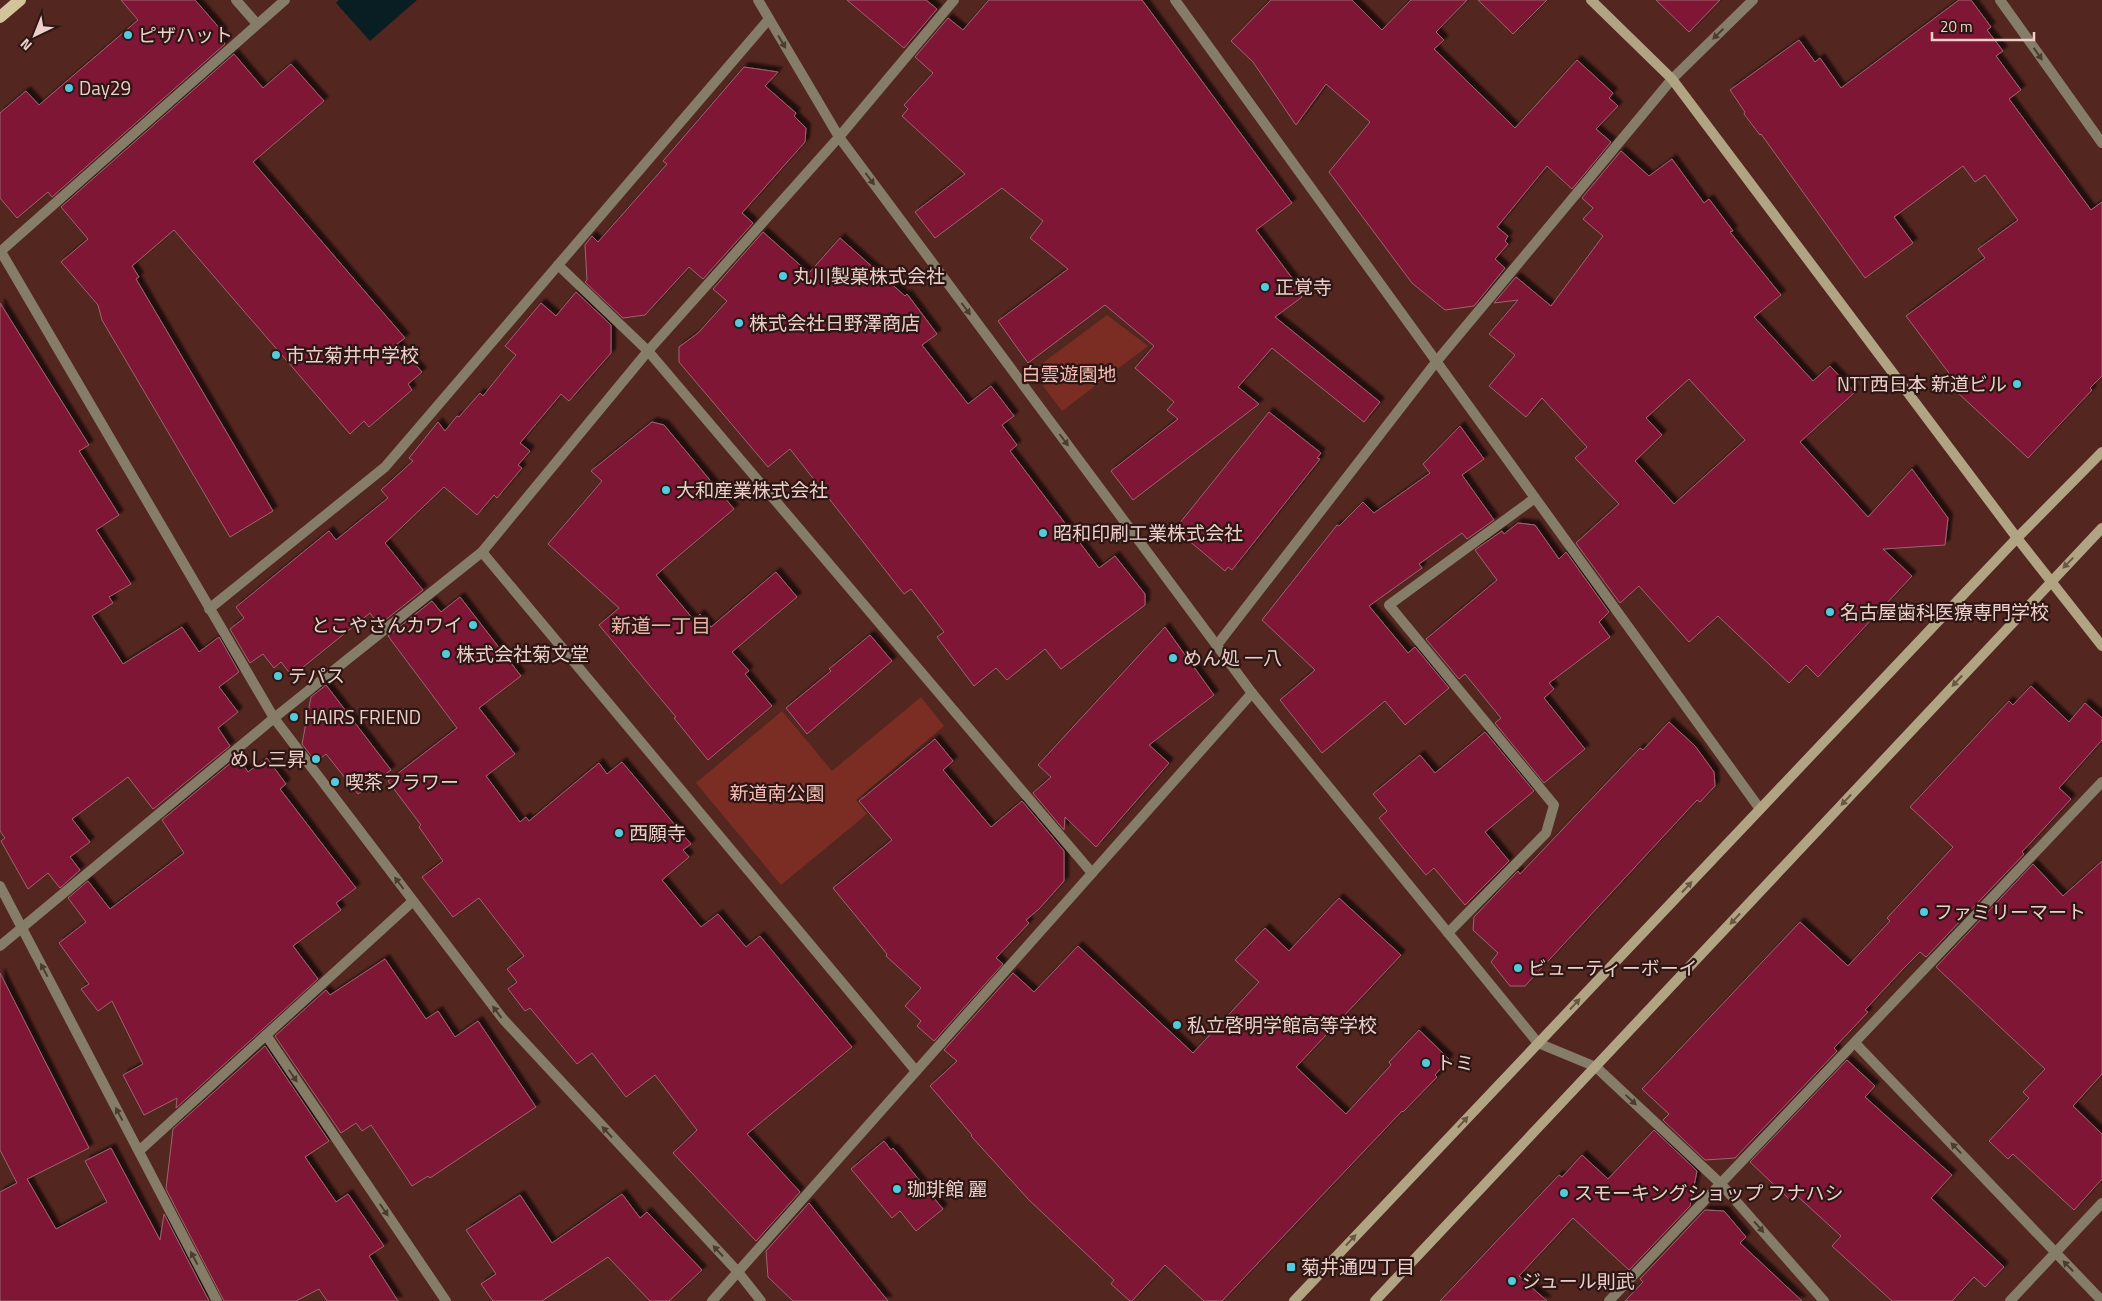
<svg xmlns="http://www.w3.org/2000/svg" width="2102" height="1301" viewBox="0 0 2102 1301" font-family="'Titillium Web','Noto Sans JP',sans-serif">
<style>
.green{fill:#7b2d24}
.water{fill:#081e22}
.building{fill:#801235;stroke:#9c666e;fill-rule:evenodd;filter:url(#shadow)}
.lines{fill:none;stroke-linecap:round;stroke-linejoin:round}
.street{stroke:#857d68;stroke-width:10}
.secondary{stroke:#b1a483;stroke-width:10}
.primary{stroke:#d3c398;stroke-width:12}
.oneway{fill:#4b3b31}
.oneway2{fill:#685646}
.poi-dot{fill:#54cadd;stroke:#2c1714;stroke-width:2}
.labels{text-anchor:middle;stroke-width:4.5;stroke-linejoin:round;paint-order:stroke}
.poi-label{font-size:19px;fill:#edcec9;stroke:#2c1714;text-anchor:start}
.park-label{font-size:19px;fill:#f8bdb4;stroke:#2c1714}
.neighbourhood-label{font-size:20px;fill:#edb3a9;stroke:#2c1714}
</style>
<defs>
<filter id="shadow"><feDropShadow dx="4.5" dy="-4.5" stdDeviation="1" flood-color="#0009"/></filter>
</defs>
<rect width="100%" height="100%" fill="#542620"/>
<!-- green -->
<g class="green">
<polygon points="1107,315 1148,346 1062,411 1032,371"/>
<polygon points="921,697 944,726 856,800 867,814 781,885 696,783 782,711 832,771"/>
</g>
<!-- water -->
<polygon class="water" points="339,0 417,0 370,41 336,3"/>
<!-- building -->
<g class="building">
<polygon points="121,0 195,0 222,31 222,40 225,44 52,197 48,192 17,218 0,198 0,113 26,91 39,105 138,20"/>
<polygon points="847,0 926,0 937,9 904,48"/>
<polygon points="989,0 1142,0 1292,203 1256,230 1298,286 1296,288 1302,297 1275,317 1380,402 1364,422 1272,348 1238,387 1259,404 1133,500 1111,471 1178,419 1167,410 1174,402 1135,368 1154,346 1105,305 1028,363 998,321 1068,269 1030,238 1043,221 1002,188 935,238 915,212 965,174 902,116 908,109 904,105 933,73 915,57 948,18 963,30"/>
<polygon points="1271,0 1352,0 1382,30 1411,0 1467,0 1436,32 1444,40 1434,49 1515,128 1577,60 1613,93 1609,98 1618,106 1596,129 1611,142 1572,189 1547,166 1497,227 1508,236 1505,241 1508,244 1495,259 1505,268 1474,306 1445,310 1412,283 1329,172 1370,122 1326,84 1296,125 1253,62 1231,41"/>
<polygon points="1478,0 1547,0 1513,34"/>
<polygon points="1656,0 1720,0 1689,32"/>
<polygon points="1959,0 1971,0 1991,27 1987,30 2003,51 1996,56 2021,90 2009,99 2091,210 2102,202 2102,376 2090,388 2092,390 2028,458 1943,379 1949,373 1906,316 1985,258 1978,249 2018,220 1985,175 1975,182 1963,166 1894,217 1913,243 1865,278 1761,134 1760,135 1744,114 1745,112 1730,90 1799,40 1815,62 1820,58 1841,88"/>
<polygon points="234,54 263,88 291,64 324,101 253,162 405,338 397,344 422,372 408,384 412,390 369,427 364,421 350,434 174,230 132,266 139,277 136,279 273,511 230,537 102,320 98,305 61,262 88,239 61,207"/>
<polygon points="744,67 778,72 765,86 796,113 794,116 806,128 805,142 742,213 753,223 703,279 689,267 645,315 623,318 585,282 587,280 585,245 592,236 598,242 667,164 663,161"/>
<path d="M1621,151L1649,176L1672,159L1704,203L1709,199L1733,231L1730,232L1781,295L1754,317L1813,381L1830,366L1855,392L1800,442L1868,517L1912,469L1948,518L1945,545L1883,549L1912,576L1818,677L1806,665L1789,683L1718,616L1689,642L1639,586L1620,603L1576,543L1619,504L1575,458L1587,447L1542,398L1526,417L1489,386L1515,355L1489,334L1518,300L1494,303L1516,277L1551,306L1603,236L1583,219L1593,208L1582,198ZM1689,379L1745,440L1674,504L1635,461L1662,435L1646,418Z"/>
<polygon points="763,232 809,273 840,238 905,296 907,294 937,334 922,345 968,404 991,386 1014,416 1002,425 1017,445 1010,451 1099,568 1115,556 1145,594 1145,605 1061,669 1045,649 1007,680 996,668 974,686 937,637 944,632 911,589 904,594 790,449 768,467 679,362 679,347 698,333 727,301 713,289"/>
<polygon points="576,292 611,325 611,353 569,401 561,394 520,443 530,451 518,465 522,468 497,498 494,495 477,515 444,487 385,543 423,590 379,625 370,613 292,676 281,662 274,668 263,654 250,663 230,629 244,618 236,607 329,531 336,540 388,498 381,490 413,461 409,458 438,422 445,431 457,416 459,417 480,393 483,396 516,355 505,346 541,303 556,316"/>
<polygon points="0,303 89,445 79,451 119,515 96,530 131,584 109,597 113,603 92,616 123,664 182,627 199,652 219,637 239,672 219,687 238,712 218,728 230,746 153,809 128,777 72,819 90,842 70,857 80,870 60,888 48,873 28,889 1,841 5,838 0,831"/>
<polygon points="1269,412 1321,453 1317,458 1320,459 1232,570 1228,567 1225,571 1175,529"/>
<polygon points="652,422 664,425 734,509 656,575 694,620 700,614 711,627 776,572 797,597 732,652 749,671 745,674 772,706 708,760 674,718 676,717 599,625 619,608 548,544 602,481 591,471"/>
<polygon points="1460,426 1484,459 1462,475 1494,520 1467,539 1462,533 1419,564 1422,568 1369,606 1408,653 1415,647 1449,688 1405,725 1385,701 1322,753 1280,700 1315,670 1262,620 1337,525 1339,526 1363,502 1374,513 1430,473 1423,464"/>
<polygon points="1518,523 1535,525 1559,559 1566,552 1609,612 1599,622 1610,637 1549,683 1554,689 1544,698 1585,749 1544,783 1495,723 1501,718 1465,674 1459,679 1426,639 1497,580 1475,550 1502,531 1504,534"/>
<polygon points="460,597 521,676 479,708 515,754 486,776 520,822 526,817 529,821 599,763 607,774 622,762 691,844 683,850 689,857 662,880 701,927 718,914 746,947 760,936 852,1047 747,1134 800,1192 756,1241 673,1153 697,1130 655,1075 626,1097 592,1053 577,1064 530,1008 525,1011 508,989 517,982 507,969 524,956 479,898 453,917 422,877 443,861 419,827 421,825 388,781 457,728 388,636 432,601 441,612"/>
<polygon points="1165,627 1214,695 1149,745 1169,763 1096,847 1065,817 1064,830 1033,793 1051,777 1038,765"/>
<polygon points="870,635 892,661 807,734 786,708 831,671 829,669"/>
<polygon points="326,685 391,770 358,794 326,754 316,762 302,744 311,697"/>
<polygon points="2031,686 2069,722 2085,703 2102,718 2102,740 2059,788 2071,799 2022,852 2024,854 1926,957 1920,952 1902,970 1865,1010 1868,1012 1834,1048 1837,1051 1735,1158 1705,1160 1663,1120 1669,1114 1642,1089 1800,922 1848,966 1890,921 1887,918 1953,847 1910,807 2009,701 2013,705"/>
<polygon points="1669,722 1695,746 1714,772 1715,786 1700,802 1697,800 1525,986 1510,986 1491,962 1498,953 1473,930 1474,917 1518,871 1520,874 1640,748 1643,750"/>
<polygon points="1485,732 1534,791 1485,832 1509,861 1465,905 1434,868 1426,875 1404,849 1379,818 1387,811 1373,794 1420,755 1435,773"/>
<polygon points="935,739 953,761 943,770 991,827 1022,801 1064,851 1064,881 1039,909 1026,920 1029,923 996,958 1003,964 934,1041 917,1026 921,1021 905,1006 921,988 886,956 887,954 833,888 892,840 859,801"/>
<polygon points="238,757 248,772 267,758 286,784 280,789 356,888 336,903 341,910 293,946 318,979 176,1108 177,1098 144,1115 123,1075 143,1064 112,1001 98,1011 81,989 89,984 59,943 86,922 68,898 88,881 110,909 184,853 162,820"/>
<polygon points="2102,861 2102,1074 2073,1106 2102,1134 2102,1179 2074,1210 2013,1154 2008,1159 1989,1141 2029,1098 2023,1092 2045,1069 1936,967 2033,864 2063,896"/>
<polygon points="1339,898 1401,955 1296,1067 1346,1114 1391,1065 1389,1062 1419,1030 1449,1059 1435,1075 1437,1077 1403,1112 1402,1111 1222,1301 1204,1301 1165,1265 1132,1301 1130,1301 1111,1284 1114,1280 1029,1200 971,1136 972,1135 930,1086 957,1061 944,1050 1013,973 1034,992 1078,946 1193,1053 1259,982 1235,960 1265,928 1289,951"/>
<polygon points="385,959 426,1019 438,1011 455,1037 478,1021 536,1107 430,1178 428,1176 412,1186 371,1125 362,1131 356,1123 341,1133 275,1036 326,990 330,995"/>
<polygon points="0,973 89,1148 27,1179 56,1229 107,1202 85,1161 111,1148 160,1240 164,1214 209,1301 0,1301 0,1192 17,1183 0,1150"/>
<polygon points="265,1046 329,1141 305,1157 336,1202 348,1194 384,1246 369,1256 398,1301 327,1301 319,1289 296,1301 224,1301 166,1189 173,1129"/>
<polygon points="1847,1060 1875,1086 1865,1097 1952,1175 1931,1198 2004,1267 1985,1287 1974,1277 1952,1301 1892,1301 1832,1246 1841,1236 1795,1194 1790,1200 1750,1162"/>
<polygon points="1654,1130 1697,1171 1690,1206 1629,1270 1573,1218 1519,1276 1547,1301 1440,1301 1559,1175 1562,1177 1582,1155 1608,1179"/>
<polygon points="884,1141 891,1150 893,1148 943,1209 916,1231 900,1211 892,1218 851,1169"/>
<polygon points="622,1194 640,1218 647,1212 702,1270 669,1301 650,1301 608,1257 542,1301 493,1301 481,1284 496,1274 466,1230 520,1195 552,1243"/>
<polygon points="809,1203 888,1301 793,1301 768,1277 766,1251"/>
<polygon points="1705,1210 1724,1211 1746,1237 1740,1243 1802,1301 1625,1301 1643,1282 1640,1279"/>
</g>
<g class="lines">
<!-- street -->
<g class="street">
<polyline points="236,0 257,24"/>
<polyline points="758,0 839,137 1252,693 1538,1043 1596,1067 1721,1184 1824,1301"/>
<polyline points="1175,0 1760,809"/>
<polyline points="2000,0 2102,143"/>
<polyline points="0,250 274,718 503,1019 738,1272 761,1301"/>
<polyline points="1,251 285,0"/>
<polyline points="558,265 648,351 1092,873"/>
<polyline points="482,552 916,1071"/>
<polyline points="209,609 385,467 769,19"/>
<polyline points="1217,645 1436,362 1672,79 1753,0"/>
<polyline points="0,886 217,1301"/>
<polyline points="1448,933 1546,833 1554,805 1389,605 1535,498"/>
<polyline points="0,946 274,718 482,552 648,351 839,137 954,0"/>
<polyline points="266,1035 446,1301"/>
<polyline points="1855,1043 2102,1301"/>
<polyline points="139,1151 413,901"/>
<polyline points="712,1301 1252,693"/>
<polyline points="1609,1301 2102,782"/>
<polyline points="2010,1301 2102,1203"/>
</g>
<!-- secondary -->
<g class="secondary">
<polyline points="1591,0 1672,79 2017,538 2102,646"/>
<polyline points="1294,1301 2017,538 2102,452"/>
<polyline points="1375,1301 2102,528"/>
</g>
<!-- primary -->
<polyline class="primary" points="0,17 20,0"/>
</g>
<!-- one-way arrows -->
<defs><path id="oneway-solid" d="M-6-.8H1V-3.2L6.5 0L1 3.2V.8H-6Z" transform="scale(1.25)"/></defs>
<g class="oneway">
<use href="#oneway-solid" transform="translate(1718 34) rotate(136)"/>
<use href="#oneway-solid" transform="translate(782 42) rotate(59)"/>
<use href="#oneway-solid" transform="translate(2038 54) rotate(55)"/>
<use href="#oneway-solid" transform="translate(870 179) rotate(53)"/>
<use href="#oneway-solid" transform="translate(966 309) rotate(53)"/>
<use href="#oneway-solid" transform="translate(1064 440) rotate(53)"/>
<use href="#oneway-solid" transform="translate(399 883) rotate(-127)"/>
<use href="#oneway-solid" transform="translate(44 970) rotate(-118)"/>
<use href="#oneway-solid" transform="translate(497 1012) rotate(-127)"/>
<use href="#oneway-solid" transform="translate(293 1076) rotate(56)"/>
<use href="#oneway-solid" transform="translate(1631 1100) rotate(43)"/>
<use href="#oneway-solid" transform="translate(119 1114) rotate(-118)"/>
<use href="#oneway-solid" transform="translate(607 1132) rotate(-133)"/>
<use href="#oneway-solid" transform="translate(1956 1148) rotate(-134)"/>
<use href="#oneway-solid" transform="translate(384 1210) rotate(56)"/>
<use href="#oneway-solid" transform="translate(1759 1227) rotate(49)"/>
<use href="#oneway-solid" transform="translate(718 1251) rotate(-133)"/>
<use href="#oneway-solid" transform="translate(194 1258) rotate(-118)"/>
<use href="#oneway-solid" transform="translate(2068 1266) rotate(-134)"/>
</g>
<g class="oneway2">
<use href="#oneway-solid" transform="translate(2068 563) rotate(134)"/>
<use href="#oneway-solid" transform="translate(1957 681) rotate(133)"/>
<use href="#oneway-solid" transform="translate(1846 800) rotate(133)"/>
<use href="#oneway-solid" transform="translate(1687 887) rotate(-47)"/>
<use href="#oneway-solid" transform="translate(1735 919) rotate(133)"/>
<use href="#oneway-solid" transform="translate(1575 1004) rotate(-47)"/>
<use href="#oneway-solid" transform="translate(1463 1122) rotate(-47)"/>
<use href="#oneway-solid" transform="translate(1351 1240) rotate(-47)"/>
</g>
<!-- markers -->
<g class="poi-dot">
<circle cx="128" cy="35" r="5"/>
<circle cx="69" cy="88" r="5"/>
<circle cx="783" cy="276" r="5"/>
<circle cx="1265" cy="287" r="5"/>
<circle cx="739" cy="323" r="5"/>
<circle cx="276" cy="355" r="5"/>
<circle cx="2017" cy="384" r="5"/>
<circle cx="666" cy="490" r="5"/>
<circle cx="1043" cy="533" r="5"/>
<circle cx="1830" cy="612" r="5"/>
<circle cx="473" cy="625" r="5"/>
<circle cx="446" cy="654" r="5"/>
<circle cx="1173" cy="658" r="5"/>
<circle cx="278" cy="676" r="5"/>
<circle cx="294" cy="717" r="5"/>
<circle cx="316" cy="759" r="5"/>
<circle cx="335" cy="782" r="5"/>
<circle cx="619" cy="833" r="5"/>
<circle cx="1924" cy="912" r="5"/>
<circle cx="1518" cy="968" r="5"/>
<circle cx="1177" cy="1025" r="5"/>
<circle cx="1426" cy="1063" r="5"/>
<circle cx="897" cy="1189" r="5"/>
<circle cx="1564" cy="1193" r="5"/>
<rect x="1286" y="1262" width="10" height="10" rx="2.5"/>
<circle cx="1512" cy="1281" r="5"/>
</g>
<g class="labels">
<!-- poi labels -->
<g class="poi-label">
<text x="138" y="42">ピザハット</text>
<text x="79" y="95">Day29</text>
<text x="793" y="283">丸川製菓株式会社</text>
<text x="1275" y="294">正覚寺</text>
<text x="749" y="330">株式会社日野澤商店</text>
<text x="286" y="362">市立菊井中学校</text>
<text x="2007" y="391" text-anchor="end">NTT西日本 新道ビル</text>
<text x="676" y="497">大和産業株式会社</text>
<text x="1053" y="540">昭和印刷工業株式会社</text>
<text x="1840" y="619">名古屋歯科医療専門学校</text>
<text x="463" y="632" text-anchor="end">とこやさんカワイ</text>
<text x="456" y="661">株式会社菊文堂</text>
<text x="1183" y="665">めん処 一八</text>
<text x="288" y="683">テパス</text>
<text x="304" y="724">HAIRS FRIEND</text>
<text x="306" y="766" text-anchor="end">めし三昇</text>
<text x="345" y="789">喫茶フラワー</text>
<text x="629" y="840">西願寺</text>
<text x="1934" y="919">ファミリーマート</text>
<text x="1528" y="975">ビューティーボーイ</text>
<text x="1187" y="1032">私立啓明学館高等学校</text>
<text x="1436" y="1070">トミ</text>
<text x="907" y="1196">珈琲館 麗</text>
<text x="1574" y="1200">スモーキングショップ フナハシ</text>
<text x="1301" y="1274">菊井通四丁目</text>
<text x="1522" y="1288">ジュール則武</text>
</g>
<!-- park labels -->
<g class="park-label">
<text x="1069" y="381">白雲遊園地</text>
<text x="777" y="800">新道南公園</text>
</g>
<!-- neighbourhood labels -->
<g class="neighbourhood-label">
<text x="661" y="633">新道一丁目</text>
</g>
</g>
<!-- north arrow -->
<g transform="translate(35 35) rotate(223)" stroke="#2c1714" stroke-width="4" paint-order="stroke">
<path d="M0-4L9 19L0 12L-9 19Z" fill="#edcec9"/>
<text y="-8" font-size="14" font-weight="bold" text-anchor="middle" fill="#edcec9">N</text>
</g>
<!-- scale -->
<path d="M1932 32v8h102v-8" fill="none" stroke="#edcec9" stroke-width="2.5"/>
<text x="1940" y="32" font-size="15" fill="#edcec9" stroke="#2c1714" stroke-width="4" paint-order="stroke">20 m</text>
</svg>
